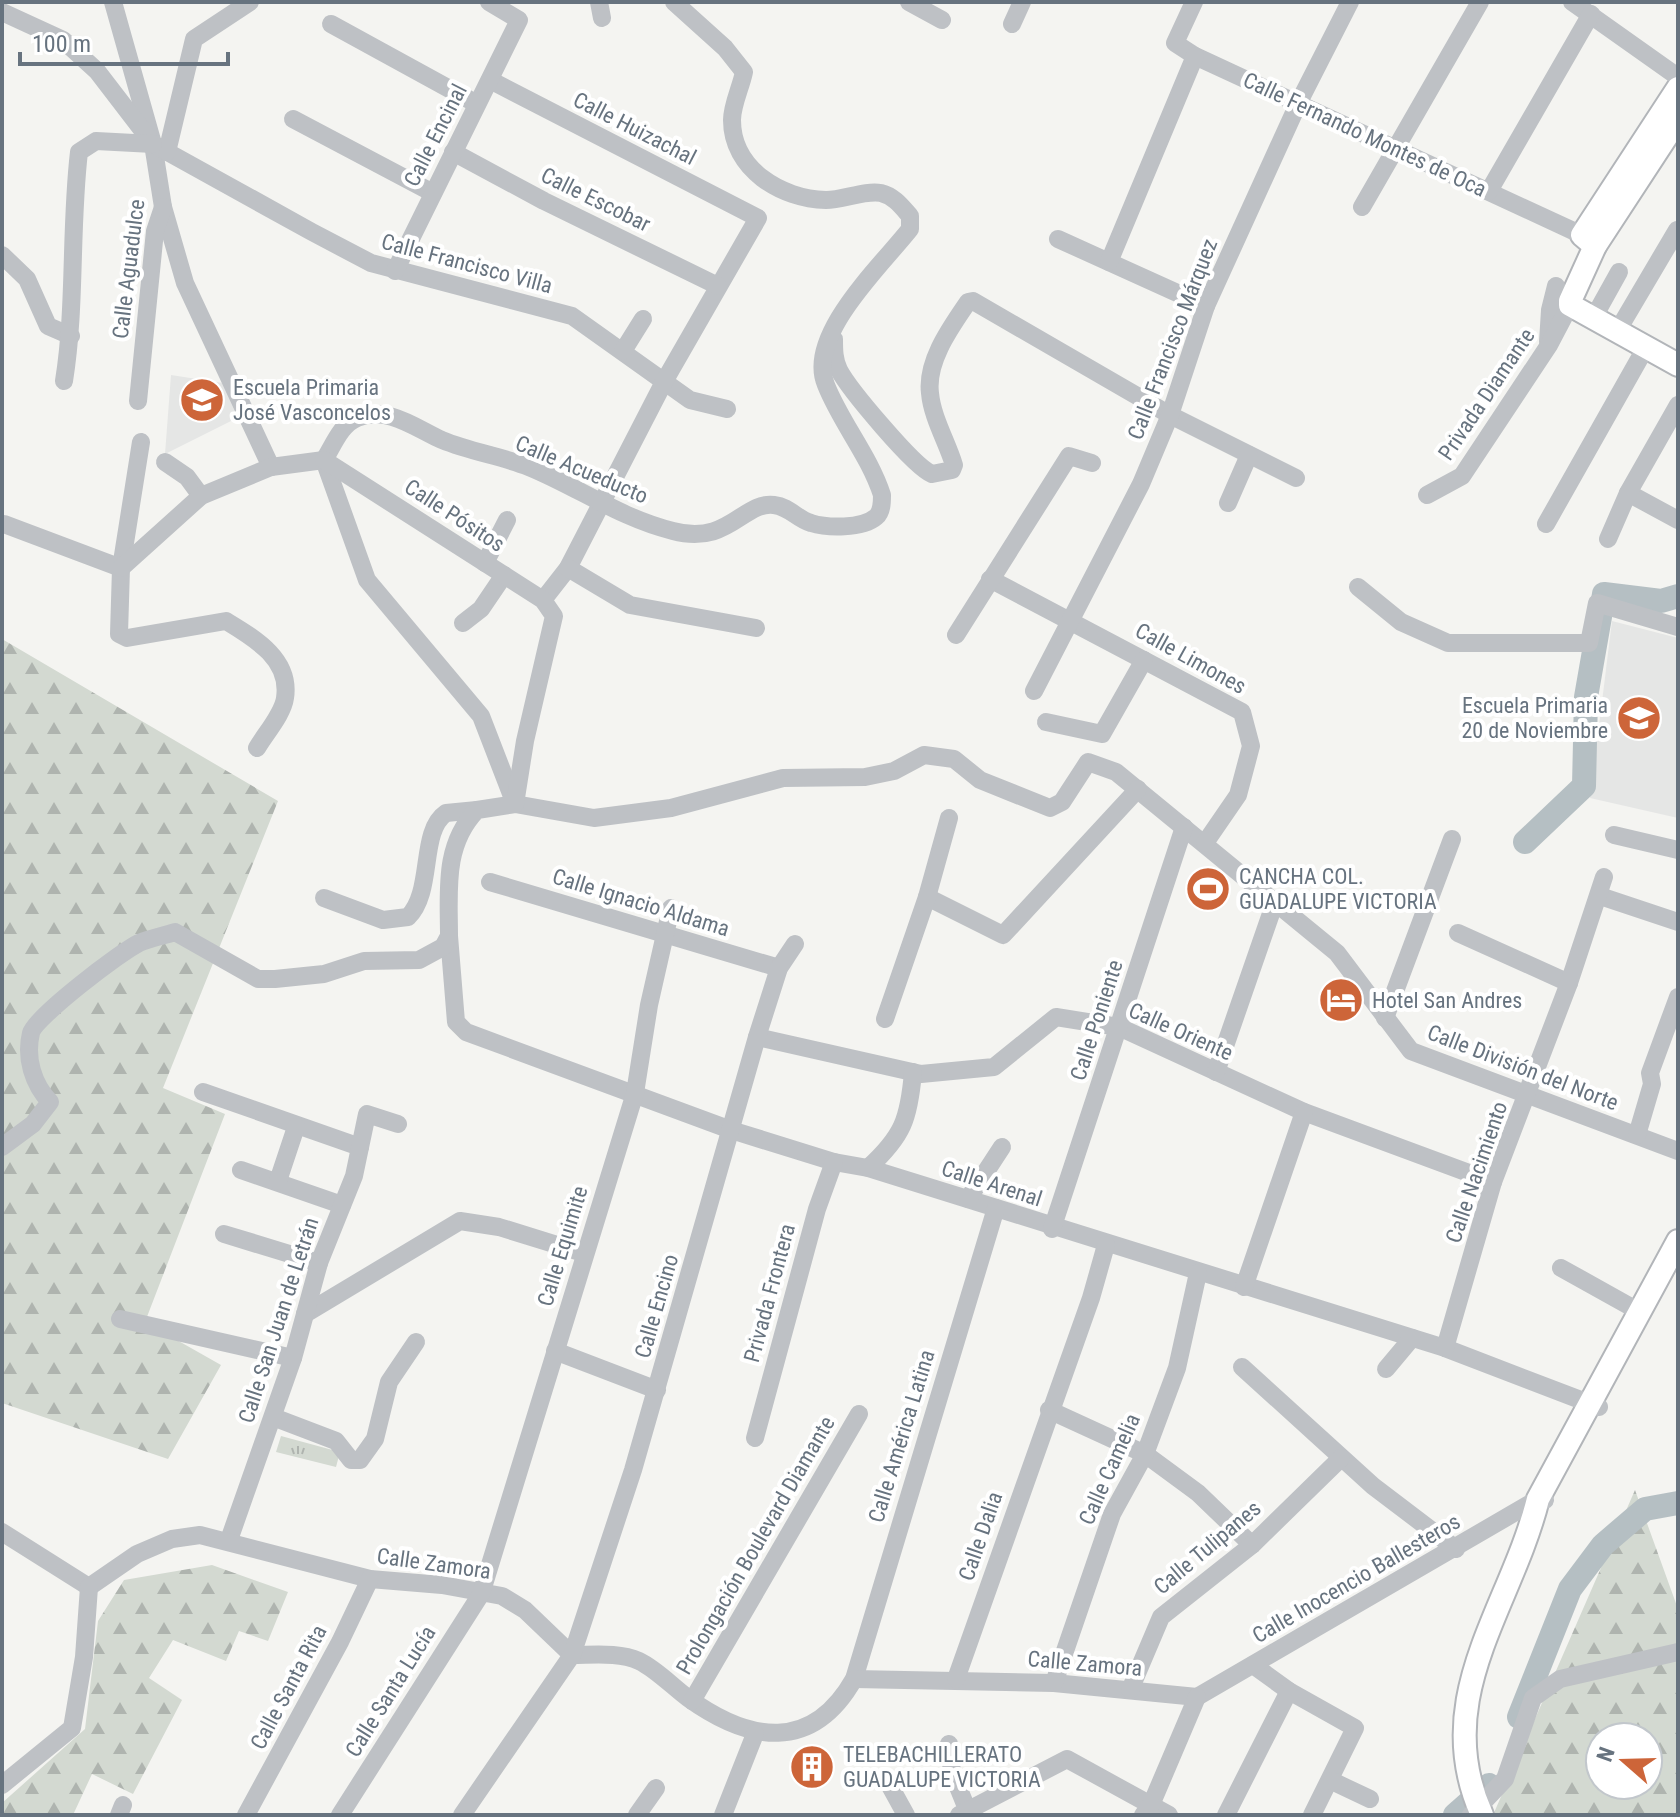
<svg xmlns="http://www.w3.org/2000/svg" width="1680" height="1817" viewBox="0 0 1680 1817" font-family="'Roboto Condensed',sans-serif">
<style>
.built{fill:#e5e6e5}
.grass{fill:url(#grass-tufts)}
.forest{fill:url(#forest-firs);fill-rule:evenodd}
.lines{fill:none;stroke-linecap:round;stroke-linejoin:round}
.river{stroke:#b5bfc3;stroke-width:24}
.major-casing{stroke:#b2b5b9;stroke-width:26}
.minor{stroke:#bec1c5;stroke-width:18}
.major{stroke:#fff;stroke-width:22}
.labels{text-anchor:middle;stroke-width:8;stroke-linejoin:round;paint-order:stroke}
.street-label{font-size:22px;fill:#67737f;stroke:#fff}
.poi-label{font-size:22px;fill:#67737f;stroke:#fff;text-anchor:start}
</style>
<defs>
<pattern id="grass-tufts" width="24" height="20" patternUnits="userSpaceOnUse" patternTransform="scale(2)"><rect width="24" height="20" fill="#d3d9d1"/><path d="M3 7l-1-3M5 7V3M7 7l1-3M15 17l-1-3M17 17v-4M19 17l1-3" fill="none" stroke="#afb4af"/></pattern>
<pattern id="forest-firs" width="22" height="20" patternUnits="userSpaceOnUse" patternTransform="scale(2)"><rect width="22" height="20" fill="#d3d9d1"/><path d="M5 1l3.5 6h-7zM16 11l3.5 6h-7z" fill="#afb4af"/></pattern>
</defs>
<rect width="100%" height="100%" fill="#f4f4f1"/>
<!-- built -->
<g class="built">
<polygon points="171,375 229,384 243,415 165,454"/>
<polygon points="1612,621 1678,638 1678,818 1590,798"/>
</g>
<!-- grass -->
<polygon class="grass" points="281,1436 340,1452 336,1467 276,1452"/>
<!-- forest -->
<g class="forest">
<polygon points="2,639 278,801 163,1088 225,1114 145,1322 221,1365 168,1459 2,1403"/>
<path d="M1635,1490L1678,1609V1815H1493ZM1600,1737H1648V1785H1600Z"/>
<polygon points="212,1565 288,1592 268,1641 239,1631 226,1661 173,1640 149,1678 182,1700 133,1794 92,1774 73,1815 2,1815 2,1803 85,1729 98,1621 124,1580"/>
</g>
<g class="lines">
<!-- river -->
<g class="river">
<polyline points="1525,842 1584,786 1586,697 1604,594 1661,601 1678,596"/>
<polyline points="1519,1717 1570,1589 1603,1545 1645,1509 1678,1503"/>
<polyline points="1455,1815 1489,1785"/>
</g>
<!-- major casing -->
<g class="major-casing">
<g id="major">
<polyline points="1678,119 1595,246 1570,301 1570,305 1678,365"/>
<polyline points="1595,246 1582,235 1678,88"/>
<path d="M1482,1815C1429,1697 1511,1608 1538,1499L1678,1241"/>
</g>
</g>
<!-- minor -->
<g class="minor">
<polyline points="113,2 153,144 163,207 185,283 271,467"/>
<polyline points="599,2 602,18"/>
<polyline points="909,2 942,20"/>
<polyline points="1194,2 1175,43 1195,56 1582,235"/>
<polyline points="1572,2 1678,77"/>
<polyline points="2,12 63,40 97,71 153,144 312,232 371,263 572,316 690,400 727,409"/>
<polyline points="331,24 477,104"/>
<polyline points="1012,24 1022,2"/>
<polyline points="490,80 758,218 665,380 568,568 543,600"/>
<polyline points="293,119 433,193"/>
<polyline points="167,152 194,39 250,2"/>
<polyline points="453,152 544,201 718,286"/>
<polyline points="1489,191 1591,14"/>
<polyline points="1362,207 1480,2"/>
<polyline points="1058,239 1206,306"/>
<polyline points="2,255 27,279 48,326 71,336"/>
<polyline points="1109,262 1195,56"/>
<polyline points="395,271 519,20 489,2"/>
<polyline points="1594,317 1619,272"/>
<polyline points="1618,330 1677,230"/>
<path d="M834,339C834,350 834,360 839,370C849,389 914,467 932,474L952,470L954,465C947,442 932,417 930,393C926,361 951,327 968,302L973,301L1170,415L1296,478"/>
<polyline points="1548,342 1550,310 1556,286"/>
<polyline points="623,351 643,319"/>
<path d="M64,381C76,306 70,228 79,152L96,141L153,144"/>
<polyline points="138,401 155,231 163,207"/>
<path d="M141,442L121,568L119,634L127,638L226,621C254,638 291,659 285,698C283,714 265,734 257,748"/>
<polyline points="324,460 367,580 481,716 515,804 594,818 671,808 783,778 865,777 894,771 924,755 954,759 980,780 1050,808 1062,802 1088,762 1116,772 1337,953 1411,1051 1678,1151"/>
<path d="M324,460C333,446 341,424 357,418C387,405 417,429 442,440C471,452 501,456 529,467C578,487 620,518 673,531C729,546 743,501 774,505C790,507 797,519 811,523C827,528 862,529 876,517C882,512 882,502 882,495C869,455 841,423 826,385C805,336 882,265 910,229V216C902,207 894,196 881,193C865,190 843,200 826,200C781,199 732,169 732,120C732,105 741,87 744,72L725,48L674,2"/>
<polyline points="165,462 187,477 201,496"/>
<polyline points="1628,493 1678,520"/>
<polyline points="1427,495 1462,476 1549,345 1570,305"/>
<polyline points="1228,503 1249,455"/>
<polyline points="4,524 121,568"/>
<polyline points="1546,524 1646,347"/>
<polyline points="1608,539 1628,493 1678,405"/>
<polyline points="485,563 507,520"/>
<polyline points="121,568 201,496 271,467 324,460"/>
<polyline points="568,568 630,605 756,628"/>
<polyline points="990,579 1242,712 1251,746 1238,795 1205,843"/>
<polyline points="1358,587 1401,622 1448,643 1589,643 1597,603 1678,627"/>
<polyline points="463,623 481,609 504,575"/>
<polyline points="956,635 1069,456 1092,463"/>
<polyline points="1034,691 1141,484 1170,415 1206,306 1298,104 1350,2"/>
<polyline points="1046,722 1102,734 1144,660"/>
<polyline points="1614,835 1678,850"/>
<polyline points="490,882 779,968"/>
<polyline points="1600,896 1678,922"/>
<polyline points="927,897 1003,935 1138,789"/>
<path d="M324,898L383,920L408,917C434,892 419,831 446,813L477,810"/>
<polyline points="1458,933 1569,983"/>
<polyline points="449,936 456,1022 466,1032 731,1130 834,1162 868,1168 1445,1348 1599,1407"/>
<polyline points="1385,1018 1452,839"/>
<polyline points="885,1019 927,897 949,818"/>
<polyline points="757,1037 921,1074 994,1067 1056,1017 1119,1027 1304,1112 1493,1182"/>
<polyline points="1216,1072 1275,902"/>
<polyline points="203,1092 360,1147"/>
<polyline points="1637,1135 1652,1084 1650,1073 1678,997"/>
<path d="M2,1147L33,1124L50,1102C33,1084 25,1058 31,1033C35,1017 122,951 139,943C151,938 163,936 175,932L258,979H275L324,974L364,961L419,960L443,947L449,936C449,891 443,845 477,810L515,804L525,741L554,616L543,600L324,460"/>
<path d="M868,1168C903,1136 909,1119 913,1072"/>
<polyline points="241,1170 342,1205"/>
<polyline points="278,1181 296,1127"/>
<polyline points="968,1199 1002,1147"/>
<polyline points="1052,1229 1184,827"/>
<polyline points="224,1234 319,1263"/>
<polyline points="1561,1268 1640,1312"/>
<polyline points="1244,1287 1304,1112"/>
<polyline points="305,1314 460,1221 499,1227 583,1253"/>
<polyline points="120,1319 293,1358"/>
<polyline points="1445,1348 1493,1182 1569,983 1604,877"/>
<polyline points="555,1351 657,1390"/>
<polyline points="1242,1367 1373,1486 1456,1549"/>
<polyline points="1386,1369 1412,1338"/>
<polyline points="1049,1410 1145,1454 1198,1493 1252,1545"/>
<polyline points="273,1417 336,1441 351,1460 360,1460 375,1439 389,1382 416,1342"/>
<polyline points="755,1438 817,1209 834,1162"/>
<polyline points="2,1532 89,1587"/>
<polyline points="229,1540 293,1358 319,1263 354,1176 367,1114 398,1124"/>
<path d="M89,1587L137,1554L172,1539L200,1535L370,1579L442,1585L502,1596L525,1610L572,1655C594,1655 619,1652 639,1661C656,1669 673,1687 688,1698C749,1742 812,1753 854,1679L996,1208"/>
<polyline points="1253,1665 1289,1691 1355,1728 1312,1815"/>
<polyline points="854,1679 1054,1683 1197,1697"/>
<polyline points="956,1679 1091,1298 1106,1245"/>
<polyline points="1054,1683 1112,1514 1145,1454 1177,1368 1198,1273"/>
<polyline points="1130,1690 1161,1617 1252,1545 1341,1458"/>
<polyline points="1197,1697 1538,1499 1545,1500"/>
<polyline points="692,1701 859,1414"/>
<polyline points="949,1744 952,1772 967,1809"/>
<polyline points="1332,1781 1370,1799"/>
<polyline points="2,1785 72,1728 84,1657 89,1587"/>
<polyline points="890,1786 906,1815"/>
<polyline points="119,1815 123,1805"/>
<polyline points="246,1815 340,1642 370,1579"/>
<polyline points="340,1815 481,1594 635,1093 649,1005 671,908"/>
<polyline points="462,1815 572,1655 633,1470 757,1037 779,968 795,944"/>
<polyline points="637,1815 656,1788"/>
<polyline points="723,1815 755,1734"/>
<polyline points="959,1815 1067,1759 1169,1815"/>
<polyline points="1143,1815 1151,1805 1197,1697"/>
<polyline points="1226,1815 1289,1691"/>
<polyline points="1471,1815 1505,1779 1533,1698 1560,1679 1678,1652"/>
</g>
<!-- major -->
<use href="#major" class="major"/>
</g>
<!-- icons -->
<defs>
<g id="school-disc" transform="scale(2.3)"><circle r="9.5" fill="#cd6539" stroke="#fff"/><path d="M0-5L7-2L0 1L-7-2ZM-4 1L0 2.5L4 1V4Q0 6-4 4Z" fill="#fff"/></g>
<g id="stadium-disc" transform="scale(2.3)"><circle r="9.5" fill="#cd6539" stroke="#fff"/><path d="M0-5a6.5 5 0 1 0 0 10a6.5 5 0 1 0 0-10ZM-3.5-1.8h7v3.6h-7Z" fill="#fff"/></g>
<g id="hotel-disc" transform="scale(2.3)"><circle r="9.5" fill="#cd6539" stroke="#fff"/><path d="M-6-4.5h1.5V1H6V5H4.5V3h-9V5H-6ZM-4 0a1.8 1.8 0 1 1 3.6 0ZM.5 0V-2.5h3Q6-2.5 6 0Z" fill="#fff"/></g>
<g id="building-disc" transform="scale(2.3)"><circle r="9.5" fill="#cd6539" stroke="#fff"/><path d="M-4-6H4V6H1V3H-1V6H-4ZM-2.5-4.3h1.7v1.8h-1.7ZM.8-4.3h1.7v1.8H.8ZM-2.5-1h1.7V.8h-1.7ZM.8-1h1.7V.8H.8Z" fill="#fff"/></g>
</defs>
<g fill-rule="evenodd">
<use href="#school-disc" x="202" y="400"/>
<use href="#school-disc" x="1639" y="718"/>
<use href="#stadium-disc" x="1208" y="889"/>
<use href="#hotel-disc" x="1341" y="1000"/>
<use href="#building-disc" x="812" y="1767"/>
</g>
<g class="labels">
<!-- street labels -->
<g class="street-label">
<text transform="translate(635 128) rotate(27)" y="8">Calle Huizachal</text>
<text transform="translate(1365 134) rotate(25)" y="8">Calle Fernando Montes de Oca</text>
<text transform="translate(435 135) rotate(-63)" y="8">Calle Encinal</text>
<text transform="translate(596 199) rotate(26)" y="8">Calle Escobar</text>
<text transform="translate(467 263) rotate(15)" y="8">Calle Francisco Villa</text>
<text transform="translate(128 269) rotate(-83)" y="8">Calle Aguadulce</text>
<text transform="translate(1172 339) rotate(-69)" y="8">Calle Francisco Márquez</text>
<text transform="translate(1486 394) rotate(-56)" y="8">Privada Diamante</text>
<text transform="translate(582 469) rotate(23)" y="8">Calle Acueducto</text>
<text transform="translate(455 515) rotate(33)" y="8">Calle Pósitos</text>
<text transform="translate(1191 658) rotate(29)" y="8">Calle Limones</text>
<text transform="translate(641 902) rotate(17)" y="8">Calle Ignacio Aldama</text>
<text transform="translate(1096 1020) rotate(-72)" y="8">Calle Poniente</text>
<text transform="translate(1181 1031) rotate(24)" y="8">Calle Oriente</text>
<text transform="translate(1523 1067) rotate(21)" y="8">Calle División del Norte</text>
<text transform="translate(1476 1172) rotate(-71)" y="8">Calle Nacimiento</text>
<text transform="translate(992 1183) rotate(18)" y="8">Calle Arenal</text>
<text transform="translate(562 1246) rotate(-73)" y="8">Calle Equimite</text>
<text transform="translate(769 1293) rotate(-75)" y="8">Privada Frontera</text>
<text transform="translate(656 1306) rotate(-74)" y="8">Calle Encino</text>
<text transform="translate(278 1320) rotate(-72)" y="8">Calle San Juan de Letrán</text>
<text transform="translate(901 1436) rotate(-73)" y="8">Calle América Latina</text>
<text transform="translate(1109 1469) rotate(-66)" y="8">Calle Camelia</text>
<text transform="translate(980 1536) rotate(-71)" y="8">Calle Dalia</text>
<text transform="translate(755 1545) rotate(-60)" y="8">Prolongación Boulevard Diamante</text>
<text transform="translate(1207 1547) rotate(-40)" y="8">Calle Tulipanes</text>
<text transform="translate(434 1563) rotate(8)" y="8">Calle Zamora</text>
<text transform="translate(1356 1578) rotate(-30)" y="8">Calle Inocencio Ballesteros</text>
<text transform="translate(1085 1663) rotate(5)" y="8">Calle Zamora</text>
<text transform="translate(288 1687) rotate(-62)" y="8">Calle Santa Rita</text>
<text transform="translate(390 1691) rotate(-58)" y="8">Calle Santa Lucía</text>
</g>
<!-- poi labels -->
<g class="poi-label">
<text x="233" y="395">Escuela Primaria<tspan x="233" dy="25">José Vasconcelos</tspan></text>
<text x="1608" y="713" text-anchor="end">Escuela Primaria<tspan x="1608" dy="25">20 de Noviembre</tspan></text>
<text x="1239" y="884">CANCHA COL.<tspan x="1239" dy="25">GUADALUPE VICTORIA</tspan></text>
<text x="1372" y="1008">Hotel San Andres</text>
<text x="843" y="1762">TELEBACHILLERATO<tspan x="843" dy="25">GUADALUPE VICTORIA</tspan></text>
</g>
</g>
<!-- border -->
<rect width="1680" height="1817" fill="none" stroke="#67737f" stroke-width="8"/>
<!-- north arrow -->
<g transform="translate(1624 1761) rotate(290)"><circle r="38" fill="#ffffff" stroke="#c2c7cc" stroke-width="2"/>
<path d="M0-6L14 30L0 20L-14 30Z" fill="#cd6539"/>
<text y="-12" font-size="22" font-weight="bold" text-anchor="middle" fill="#67737f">N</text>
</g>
<!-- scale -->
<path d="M20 52v12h208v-12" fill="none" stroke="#67737f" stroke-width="4"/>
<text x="32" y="52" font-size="24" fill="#67737f" stroke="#ffffff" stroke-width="6" paint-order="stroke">100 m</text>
</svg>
